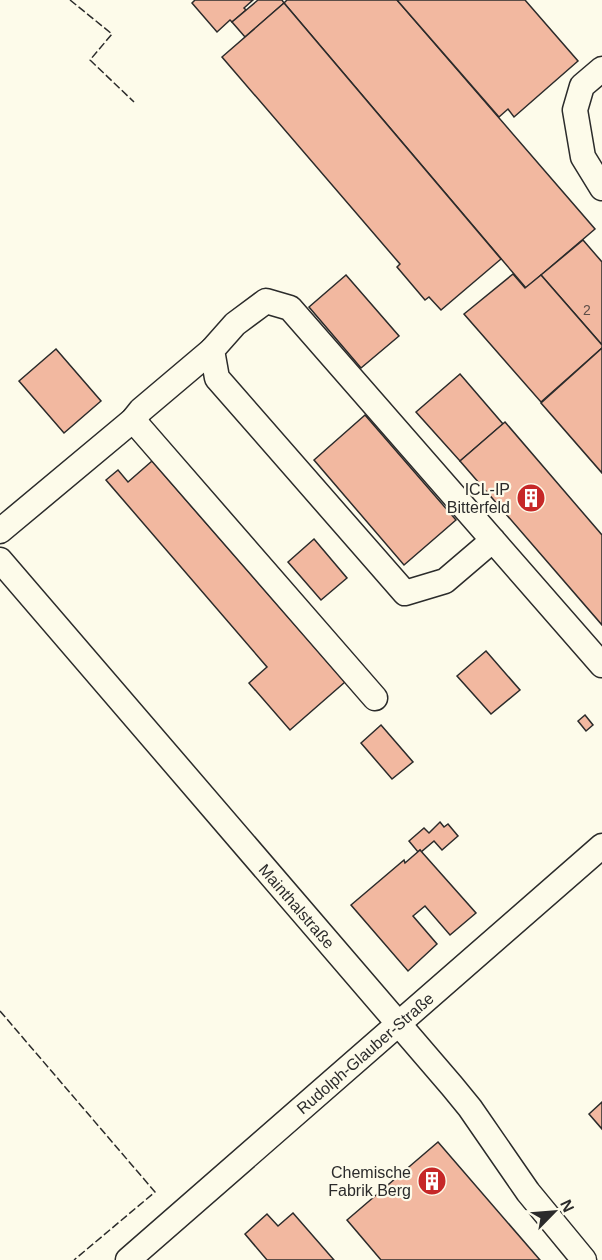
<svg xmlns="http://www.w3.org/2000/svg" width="602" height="1260" viewBox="0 0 602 1260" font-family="Arial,sans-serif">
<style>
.building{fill:#f2b8a0;stroke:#2b2b2b;stroke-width:1.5}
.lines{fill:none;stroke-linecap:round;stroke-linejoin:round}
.minor-casing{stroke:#2b2b2b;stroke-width:27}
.minor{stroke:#fdfbea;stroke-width:24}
.fence{stroke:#2b2b2b;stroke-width:1.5;stroke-dasharray:8 3;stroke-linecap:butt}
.labels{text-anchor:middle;stroke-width:4.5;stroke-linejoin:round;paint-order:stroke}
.number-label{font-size:14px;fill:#5d4e48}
.poi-label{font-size:16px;fill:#2b2b2b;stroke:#fdfbea;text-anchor:end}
.street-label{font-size:16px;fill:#2b2b2b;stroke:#fdfbea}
</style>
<rect width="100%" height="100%" fill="#fdfbea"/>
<!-- building -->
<g class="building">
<polygon points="195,0 253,0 244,8 246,10 232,22 230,20 217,32 192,3"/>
<polygon points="258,0 282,0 284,3 245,37 232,22"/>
<polygon points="287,0 397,0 595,229 526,288 284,3"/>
<polygon points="397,0 525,0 578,61 514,117 508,109 499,117"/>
<polygon points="284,3 501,259 441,310 429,297 425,300 397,267 400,264 222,57"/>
<polygon points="583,240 602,262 602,345 541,275"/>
<polygon points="513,274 525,288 541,275 602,345 602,348 541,402 464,314"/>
<polygon points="346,275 399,336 361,368 309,307"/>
<polygon points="602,348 602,473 541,403"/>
<polygon points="56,349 101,401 64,433 19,381"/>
<polygon points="460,374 503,424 460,461 416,412"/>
<polygon points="365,415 456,520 404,565 314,460"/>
<polygon points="505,422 602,535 602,625 460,461"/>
<polygon points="152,461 345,682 290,730 249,683 267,667 106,480 118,470 128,482"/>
<polygon points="314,539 347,578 321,600 288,562"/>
<polygon points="486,651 520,690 491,714 457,676"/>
<polygon points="585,715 593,725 586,731 578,721"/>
<polygon points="381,725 413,762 392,779 361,743"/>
<polygon points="440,822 444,827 448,824 458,836 442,850 434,841 421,852 420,850 418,852 409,841 424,828 429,833"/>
<polygon points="420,850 476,913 450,935 425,906 413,916 437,944 408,971 351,905 404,860 405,863"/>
<polygon points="602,1102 602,1129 589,1114"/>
<polygon points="438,1142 540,1260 381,1260 347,1220"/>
<polygon points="293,1213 334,1260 267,1260 245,1234 267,1214 278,1226"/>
</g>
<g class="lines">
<!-- minor casing -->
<g class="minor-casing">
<g id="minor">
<polyline points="602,69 582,86 575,110 583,157 602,188"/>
<polyline points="133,420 375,698"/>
<polyline points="0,531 133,420 141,410 212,350"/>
<polyline points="493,540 445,581 405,593 217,378 212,350 235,324 266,301 290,308 602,665"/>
<polyline points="0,560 452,1086 470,1108 528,1192 584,1260"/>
<polyline points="128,1260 602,846"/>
</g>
</g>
<!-- minor -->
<use href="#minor" class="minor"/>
<!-- fence -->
<g class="fence">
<polyline points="70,0 112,34 90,60 134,102"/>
<polyline points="0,1011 155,1192 74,1260"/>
</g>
</g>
<!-- icons -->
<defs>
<g id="building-disc" transform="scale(1.5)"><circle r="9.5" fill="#c62828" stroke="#fdfbea"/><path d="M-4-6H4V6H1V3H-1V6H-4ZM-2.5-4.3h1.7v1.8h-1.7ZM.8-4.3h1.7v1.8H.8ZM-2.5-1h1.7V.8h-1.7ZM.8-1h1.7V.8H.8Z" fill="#fff"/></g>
</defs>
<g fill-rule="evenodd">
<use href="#building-disc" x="531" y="498"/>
<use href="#building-disc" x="432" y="1181"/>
</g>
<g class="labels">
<!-- number labels -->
<g class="number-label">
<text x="587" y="315">2</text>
</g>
<!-- poi labels -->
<g class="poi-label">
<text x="510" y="495">ICL-IP<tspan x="510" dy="18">Bitterfeld</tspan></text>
<text x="411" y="1178">Chemische<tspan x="411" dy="18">Fabrik Berg</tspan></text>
</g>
<!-- street labels -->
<g class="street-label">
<text transform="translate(297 906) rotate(49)" y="6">Mainthalstraße</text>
<text transform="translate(365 1053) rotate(-41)" y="6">Rudolph-Glauber-Straße</text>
</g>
</g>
<!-- north arrow -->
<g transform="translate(554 1212) rotate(65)" stroke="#fdfbea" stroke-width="4.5" paint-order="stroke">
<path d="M0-4.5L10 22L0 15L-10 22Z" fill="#2b2b2b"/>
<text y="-9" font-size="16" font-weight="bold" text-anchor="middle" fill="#2b2b2b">N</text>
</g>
</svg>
